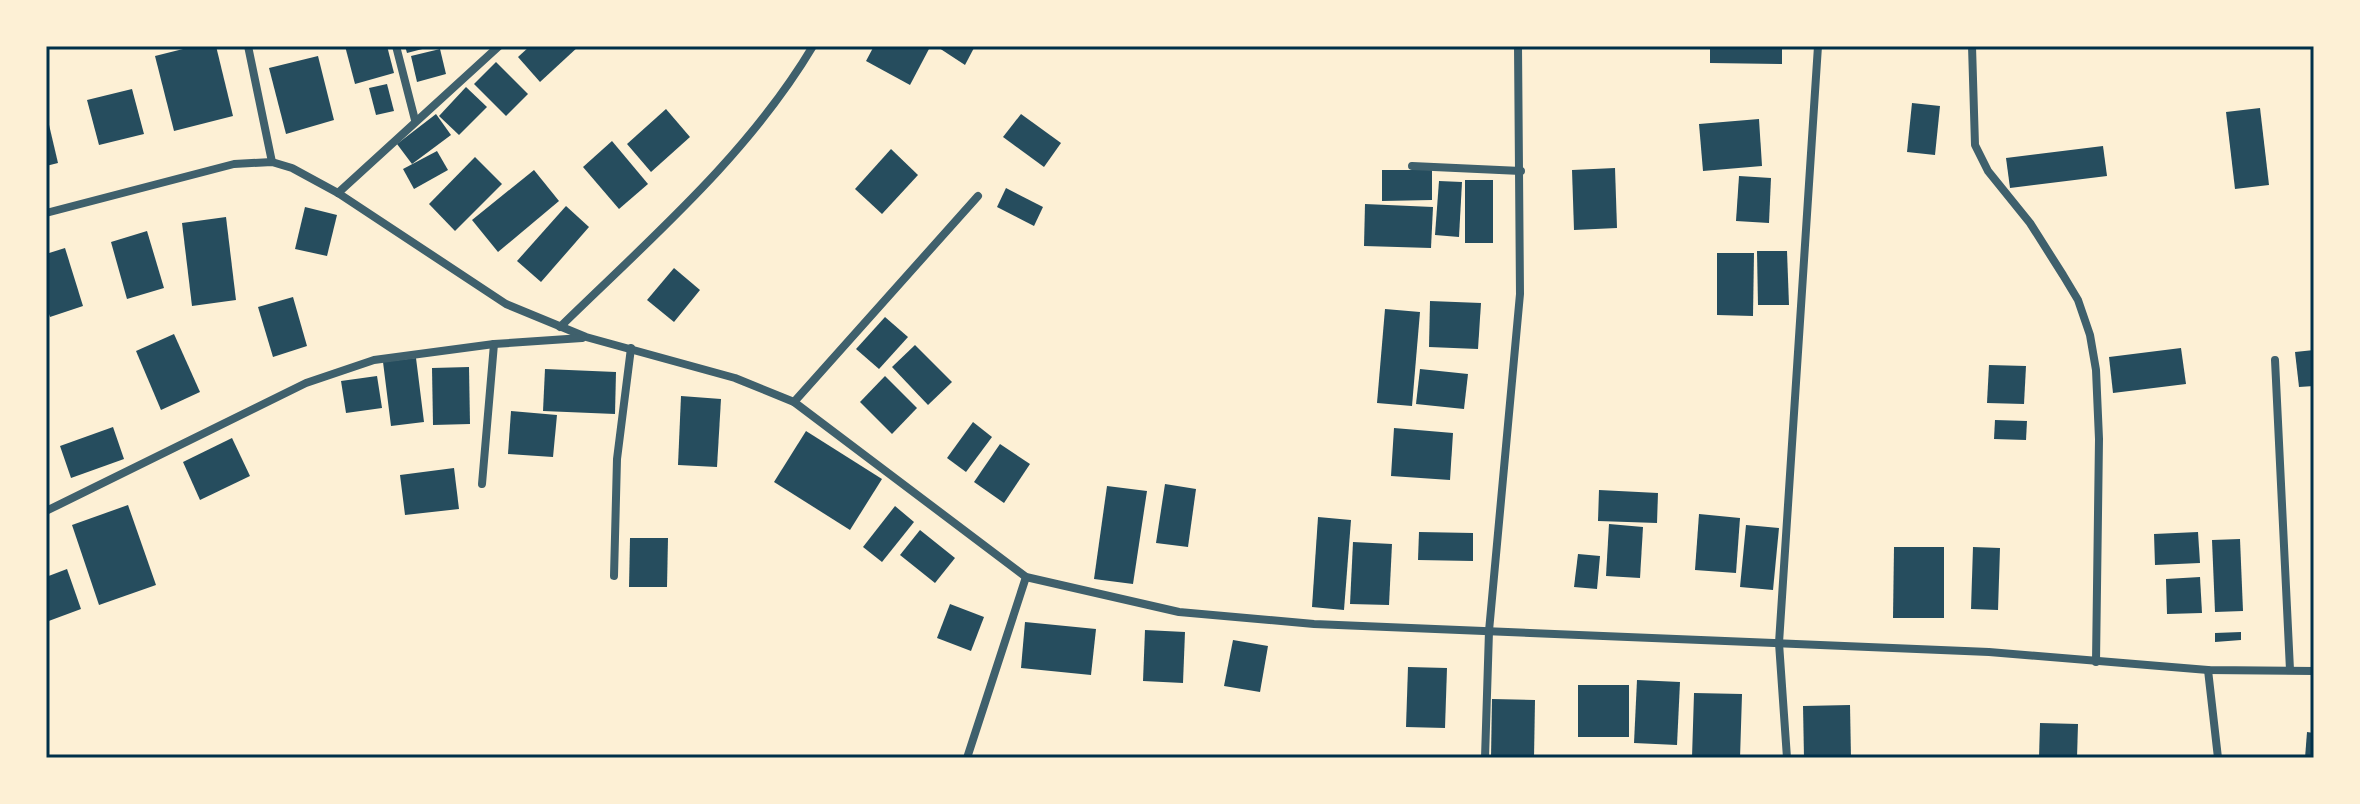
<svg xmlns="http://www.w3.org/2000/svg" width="2360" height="804" viewBox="0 0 2360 804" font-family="'Noto Sans',sans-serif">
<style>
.building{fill:#264d5e}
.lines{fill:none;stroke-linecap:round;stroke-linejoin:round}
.minor{stroke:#3f606c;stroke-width:8}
.neatline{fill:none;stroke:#003049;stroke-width:3}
</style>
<rect width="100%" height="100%" fill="#fdf0d5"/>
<!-- building -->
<g class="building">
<polygon points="195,46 216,46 233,116 174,131 155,56"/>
<polygon points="345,46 387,46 394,73 355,84"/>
<polygon points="405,46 429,46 430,47 407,53"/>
<polygon points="530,46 579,46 540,82 518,57"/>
<polygon points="874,46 928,46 930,47 910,85 866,61"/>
<polygon points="936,46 975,46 965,65"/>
<polygon points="1710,46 1782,46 1782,64 1710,63"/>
<polygon points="440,49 446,74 417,82 411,56"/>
<polygon points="318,56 334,120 286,134 269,68"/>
<polygon points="496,62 528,94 506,116 474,84"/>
<polygon points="387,84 394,111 376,115 369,88"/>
<polygon points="466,87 487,107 459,135 439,116"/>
<polygon points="132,89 144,134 99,145 87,100"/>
<polygon points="1912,103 1940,106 1935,155 1907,152"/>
<polygon points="2260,108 2269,185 2235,189 2226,112"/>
<polygon points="666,109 690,137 651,172 627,144"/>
<polygon points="46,112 58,163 46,166"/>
<polygon points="436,114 451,135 412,164 397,144"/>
<polygon points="1021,114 1061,143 1044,167 1003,137"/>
<polygon points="1759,119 1762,166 1703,171 1699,124"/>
<polygon points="612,141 648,184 619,209 583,167"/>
<polygon points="2103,146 2107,176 2010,188 2006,158"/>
<polygon points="891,149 918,175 882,214 855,189"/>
<polygon points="437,151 448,170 414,189 403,169"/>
<polygon points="475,157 502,184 455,231 429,204"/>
<polygon points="1615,168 1617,228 1574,230 1572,170"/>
<polygon points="534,170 559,201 498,252 472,220"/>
<polygon points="1382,170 1432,170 1432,200 1382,201"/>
<polygon points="1739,176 1771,178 1769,223 1736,221"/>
<rect x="1465" y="180" width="28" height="63"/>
<polygon points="1439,181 1462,182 1459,237 1435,235"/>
<polygon points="1006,188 1043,207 1034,226 997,207"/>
<polygon points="1365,204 1433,207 1431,248 1364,246"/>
<polygon points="566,206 589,227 541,282 517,261"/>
<polygon points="305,207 337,215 327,256 295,249"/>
<polygon points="226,217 236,300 192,306 182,223"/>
<polygon points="147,231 164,288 127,299 111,242"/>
<polygon points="65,248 83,306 50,317 46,305 46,254"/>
<polygon points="1757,251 1787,251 1789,305 1758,305"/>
<polygon points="1717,253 1754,253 1753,316 1717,315"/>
<polygon points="674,268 700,290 674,322 647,300"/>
<polygon points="293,297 307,346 273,357 258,307"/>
<polygon points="1430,301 1481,303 1478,349 1429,347"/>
<polygon points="1385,309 1420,312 1412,406 1377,403"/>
<polygon points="885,317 908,337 879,369 856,349"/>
<polygon points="174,334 200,392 161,410 136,351"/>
<polygon points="915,345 952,382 928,405 892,367"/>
<polygon points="2181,348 2186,384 2113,393 2109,357"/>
<polygon points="2314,350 2314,386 2299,387 2295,352"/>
<polygon points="416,358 424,422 391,426 383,362"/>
<polygon points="1989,365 2026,366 2024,404 1987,403"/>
<polygon points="469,367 470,424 433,425 432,368"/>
<polygon points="545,369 616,372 615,414 543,411"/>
<polygon points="1420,369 1468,374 1464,409 1416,404"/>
<polygon points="377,376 382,408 346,413 341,381"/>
<polygon points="885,376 917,408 892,434 860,402"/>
<polygon points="681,396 721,399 717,467 678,465"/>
<polygon points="511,411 557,415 553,457 508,454"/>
<polygon points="1995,420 2027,421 2026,440 1994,439"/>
<polygon points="973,422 992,437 966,472 947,458"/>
<polygon points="113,427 124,459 71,478 60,446"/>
<polygon points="1394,428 1453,433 1450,480 1391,476"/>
<polygon points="806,431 882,479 850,530 774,482"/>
<polygon points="232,438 250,476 200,500 183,462"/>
<polygon points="1000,444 1030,464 1004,503 974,482"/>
<polygon points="454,468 459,509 405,515 400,475"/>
<polygon points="1165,484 1196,489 1188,547 1156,543"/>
<polygon points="1107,486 1147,491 1133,584 1094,579"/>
<polygon points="1599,490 1658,493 1657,523 1598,521"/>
<polygon points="128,505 156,585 99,605 72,525"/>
<polygon points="895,506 914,522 882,562 863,547"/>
<polygon points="1699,514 1740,518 1736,573 1695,570"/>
<polygon points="1318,517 1351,520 1344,610 1312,607"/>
<polygon points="1609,524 1643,527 1640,578 1606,576"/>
<polygon points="1746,525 1779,528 1773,590 1740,587"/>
<polygon points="920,530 955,558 935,583 900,555"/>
<polygon points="1419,532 1473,533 1473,561 1418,560"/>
<polygon points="2198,532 2200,563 2155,565 2154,534"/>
<polygon points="630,538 668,538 667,587 629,587"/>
<polygon points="2240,539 2243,611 2215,612 2212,540"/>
<polygon points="1353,542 1392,544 1389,605 1350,604"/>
<polygon points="1894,547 1944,547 1944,618 1893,618"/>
<polygon points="1973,547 2000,548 1998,610 1971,609"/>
<polygon points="1578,554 1600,556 1597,589 1574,587"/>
<polygon points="67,569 81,609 46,622 46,577"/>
<polygon points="2200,577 2202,613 2167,614 2166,579"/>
<polygon points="950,604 984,617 971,651 937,638"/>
<polygon points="1025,622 1096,629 1091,675 1021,668"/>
<polygon points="1145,630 1185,632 1183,683 1143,681"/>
<polygon points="2241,632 2241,640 2215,642 2215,633"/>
<polygon points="1233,640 1268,646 1260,692 1224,686"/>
<polygon points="1408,667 1447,668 1445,728 1406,727"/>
<polygon points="1637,680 1680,682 1677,745 1634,743"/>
<rect x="1578" y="685" width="51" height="52"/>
<polygon points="1694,693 1742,694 1740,758 1692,758"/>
<polygon points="1492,699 1535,700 1534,758 1491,758"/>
<polygon points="1850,705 1851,758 1804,758 1803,706"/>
<polygon points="2040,723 2078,724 2077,758 2039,758"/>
<polygon points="2307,732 2314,733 2314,758 2305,758"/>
</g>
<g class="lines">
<!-- minor -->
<g class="minor">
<polyline points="248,46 272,162"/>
<polyline points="396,46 415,120"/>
<polyline points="1972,46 1975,145 1988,171 2030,223 2063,275 2078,300 2090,335 2096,370 2099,439 2096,662"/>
<polyline points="1412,166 1521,171"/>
<polyline points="338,193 499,46"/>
<polyline points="46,213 234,164 272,162 292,168 338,193 506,304 586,337 735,378 794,402 1026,577 1179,612 1314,624 1989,652 2208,670 2314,671"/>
<path d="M560,327C650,239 748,155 813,46"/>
<polyline points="2275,360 2290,670"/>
<polyline points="794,402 978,196"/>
<polyline points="482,484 494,344"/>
<polyline points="46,511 306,383 374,360 494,344 582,338"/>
<polyline points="614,576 617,459 631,348"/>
<polyline points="2208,670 2218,758"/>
<polyline points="967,758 1026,577"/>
<polyline points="1485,758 1489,631 1520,294 1518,46"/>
<polyline points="1787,758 1779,643 1818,46"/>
</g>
</g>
<!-- border -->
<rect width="2360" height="804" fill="none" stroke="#fdf0d5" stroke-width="96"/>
<rect x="48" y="48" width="2264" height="708" class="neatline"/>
</svg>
